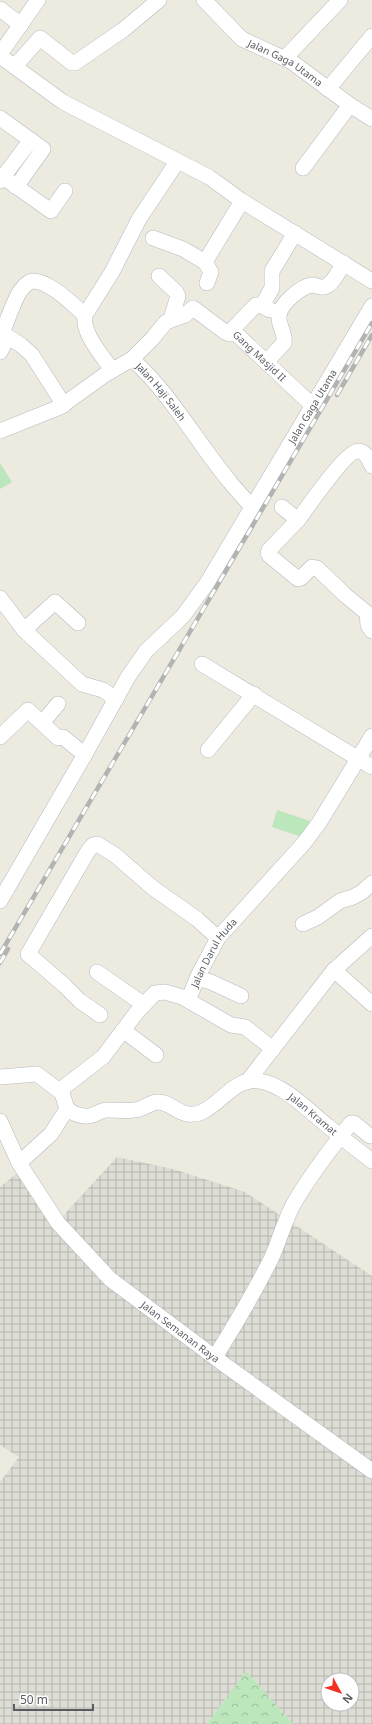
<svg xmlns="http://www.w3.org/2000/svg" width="372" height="1724" viewBox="0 0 372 1724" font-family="'Noto Sans',sans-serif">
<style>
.industrial{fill:url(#industrial-grid);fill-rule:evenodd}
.forest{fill:url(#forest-crowns)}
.pitch{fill:#bce6bb}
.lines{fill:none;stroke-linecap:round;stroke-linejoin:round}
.minor-casing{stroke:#b6b9be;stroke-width:16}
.minor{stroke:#fff;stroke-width:15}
.rail-casing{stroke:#b2b3b3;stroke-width:4.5}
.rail{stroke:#fff;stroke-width:3;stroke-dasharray:9;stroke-linecap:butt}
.labels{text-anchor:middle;stroke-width:4;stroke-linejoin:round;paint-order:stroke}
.street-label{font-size:10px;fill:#595d62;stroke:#fff}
</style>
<defs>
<pattern id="industrial-grid" width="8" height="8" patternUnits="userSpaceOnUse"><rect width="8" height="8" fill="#dddcd5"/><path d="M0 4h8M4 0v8" fill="none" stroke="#b6b6b0"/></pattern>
<pattern id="forest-crowns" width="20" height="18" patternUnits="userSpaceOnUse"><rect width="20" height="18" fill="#bce6bb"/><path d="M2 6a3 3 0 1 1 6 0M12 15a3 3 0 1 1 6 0" fill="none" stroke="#9cbe9b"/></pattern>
</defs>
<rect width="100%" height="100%" fill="#edeae0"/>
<!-- industrial -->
<path class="industrial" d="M117,1157L173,1169L245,1192L372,1276V1724H293L246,1671L207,1724H0V1482L19,1457L0,1445V1187L22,1169L61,1218ZM328,1680H352V1704H328Z"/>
<!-- forest -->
<polygon class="forest" points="246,1671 293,1724 207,1724"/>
<!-- pitch -->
<g class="pitch">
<polygon points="0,463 12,482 0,489"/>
<polygon points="277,810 310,821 305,838 272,827"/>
</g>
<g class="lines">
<!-- minor casing -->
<g class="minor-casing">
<g id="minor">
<path id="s1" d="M204,0L242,39L292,62L350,105L372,119"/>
<polyline points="0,9 21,25"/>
<polyline points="0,54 38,0"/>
<polyline points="0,56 63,102 209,177 242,201 372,281"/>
<polyline points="285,58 340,0"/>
<polyline points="15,66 40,38 72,63 75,63 123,30 159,0"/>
<polyline points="328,89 372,36"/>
<polyline points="0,118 43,149 16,187"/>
<polyline points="303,168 350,105"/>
<polyline points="3,177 51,211 65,191"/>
<polyline points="0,181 31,140"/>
<polyline points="153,238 183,249 205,262"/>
<polyline points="159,276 176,292 178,296 171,319"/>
<polyline points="207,283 211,272 205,262 242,201"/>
<polyline points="262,306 272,288 272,271 295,233"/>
<polyline points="232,330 256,305 262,306 270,310"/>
<polyline points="0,332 21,345 32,355 64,405"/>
<path d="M2,333C7,322 14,299 21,290C24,286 29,281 33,281C50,281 73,305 85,315"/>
<polyline points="0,352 8,337"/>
<path id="s2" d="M132,359L152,339L166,322L185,315L193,308L225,332L230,334L232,330L313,406"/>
<path d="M266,362L284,343C286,334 278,325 279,316C280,304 300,287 312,285C316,285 320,288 324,287C333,285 339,270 344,263"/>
<path d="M112,370C102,355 82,334 85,315L112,272L139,219L177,162"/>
<path id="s3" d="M0,431L60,407L106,374L132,359C171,394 196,441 230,482C237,491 245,499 252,507"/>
<path d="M282,507L298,520C307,508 346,451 358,451C366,451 369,460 372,466"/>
<polyline points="298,520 269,550 268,553 270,556 298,579 301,578 312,567 317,568 345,595 367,613 368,625 372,631"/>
<polyline points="0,598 24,630 82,684 103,690 116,699"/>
<polyline points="24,630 55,602 78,623"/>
<polyline points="202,664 372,767"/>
<polyline points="42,723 58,704"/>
<polyline points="0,737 28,710 58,738 63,737 85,755"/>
<polyline points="208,750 254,694"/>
<path id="s4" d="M0,901L88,749L128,677L146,651L183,616L207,583L372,306"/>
<polyline points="303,924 318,917 340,901 353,897 362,892 372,883"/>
<polyline points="334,970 372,1004"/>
<polyline points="97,972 143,1004"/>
<polyline points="197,978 211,982 241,996"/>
<path id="s5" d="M188,1000L200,972L218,938L304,843L319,823L372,736"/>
<polyline points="100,1015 80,1001 65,986 28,954 88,851 93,845 97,844 115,855 153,888 197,919 218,938"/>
<polyline points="123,1030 156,1055"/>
<polyline points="0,1077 37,1074 62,1093"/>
<polyline points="247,1082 334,970 372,936"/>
<path id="s6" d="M67,1109C74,1114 84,1118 93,1115C98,1113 102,1110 107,1110C118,1110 129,1112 140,1109C146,1107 150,1103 157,1102C172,1101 181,1121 202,1112C222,1103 235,1077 259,1081C284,1084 311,1113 329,1127C343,1139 358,1150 372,1161"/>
<polyline points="67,1109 62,1093 64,1087 103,1057 137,1012 155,993 165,992 182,997 231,1025 245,1027 273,1049"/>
<path id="s7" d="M0,1121L19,1163L58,1223L110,1279L225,1365L372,1471"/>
<polyline points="19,1163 51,1134 67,1109"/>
<path d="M215,1357C235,1325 254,1293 271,1259C279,1242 284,1222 293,1205C308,1178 332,1147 351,1123H354L370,1136"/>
</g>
</g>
<!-- minor -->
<use href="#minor" class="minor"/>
<!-- rail casing -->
<g class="rail-casing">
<g id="rail">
<polyline points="337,395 372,335"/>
<polyline points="0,954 372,323"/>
<polyline points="0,963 8,949"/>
</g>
</g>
<!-- rail -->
<use href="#rail" class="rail"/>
</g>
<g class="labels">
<!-- street labels -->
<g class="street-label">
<text dy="4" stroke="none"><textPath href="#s1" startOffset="104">Jalan Gaga Utama</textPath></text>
<text dy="4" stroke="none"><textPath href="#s2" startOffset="169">Gang Masjid II</textPath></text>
<text dy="4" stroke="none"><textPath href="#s3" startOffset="195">Jalan Haji Saleh</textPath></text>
<text dy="4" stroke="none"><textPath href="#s4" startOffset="587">Jalan Gaga Utama</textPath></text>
<text dy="4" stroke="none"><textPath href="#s5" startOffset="54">Jalan Darul Huda</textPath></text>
<text dy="4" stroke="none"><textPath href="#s6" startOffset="273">Jalan Kramat</textPath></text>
<text dy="4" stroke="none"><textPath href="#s7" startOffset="282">Jalan Semanan Raya</textPath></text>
</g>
</g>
<!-- north arrow -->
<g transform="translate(340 1692) rotate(130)"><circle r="19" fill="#ffffff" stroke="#bdbec0"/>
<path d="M0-3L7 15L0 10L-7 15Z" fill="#f12f22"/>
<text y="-6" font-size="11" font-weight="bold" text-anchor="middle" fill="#595d62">N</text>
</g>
<!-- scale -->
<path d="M14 1704v6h79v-6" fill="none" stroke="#595d62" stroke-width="2"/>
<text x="20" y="1704" font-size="12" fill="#595d62" stroke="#ffffff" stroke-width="3" paint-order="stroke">50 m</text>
</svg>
